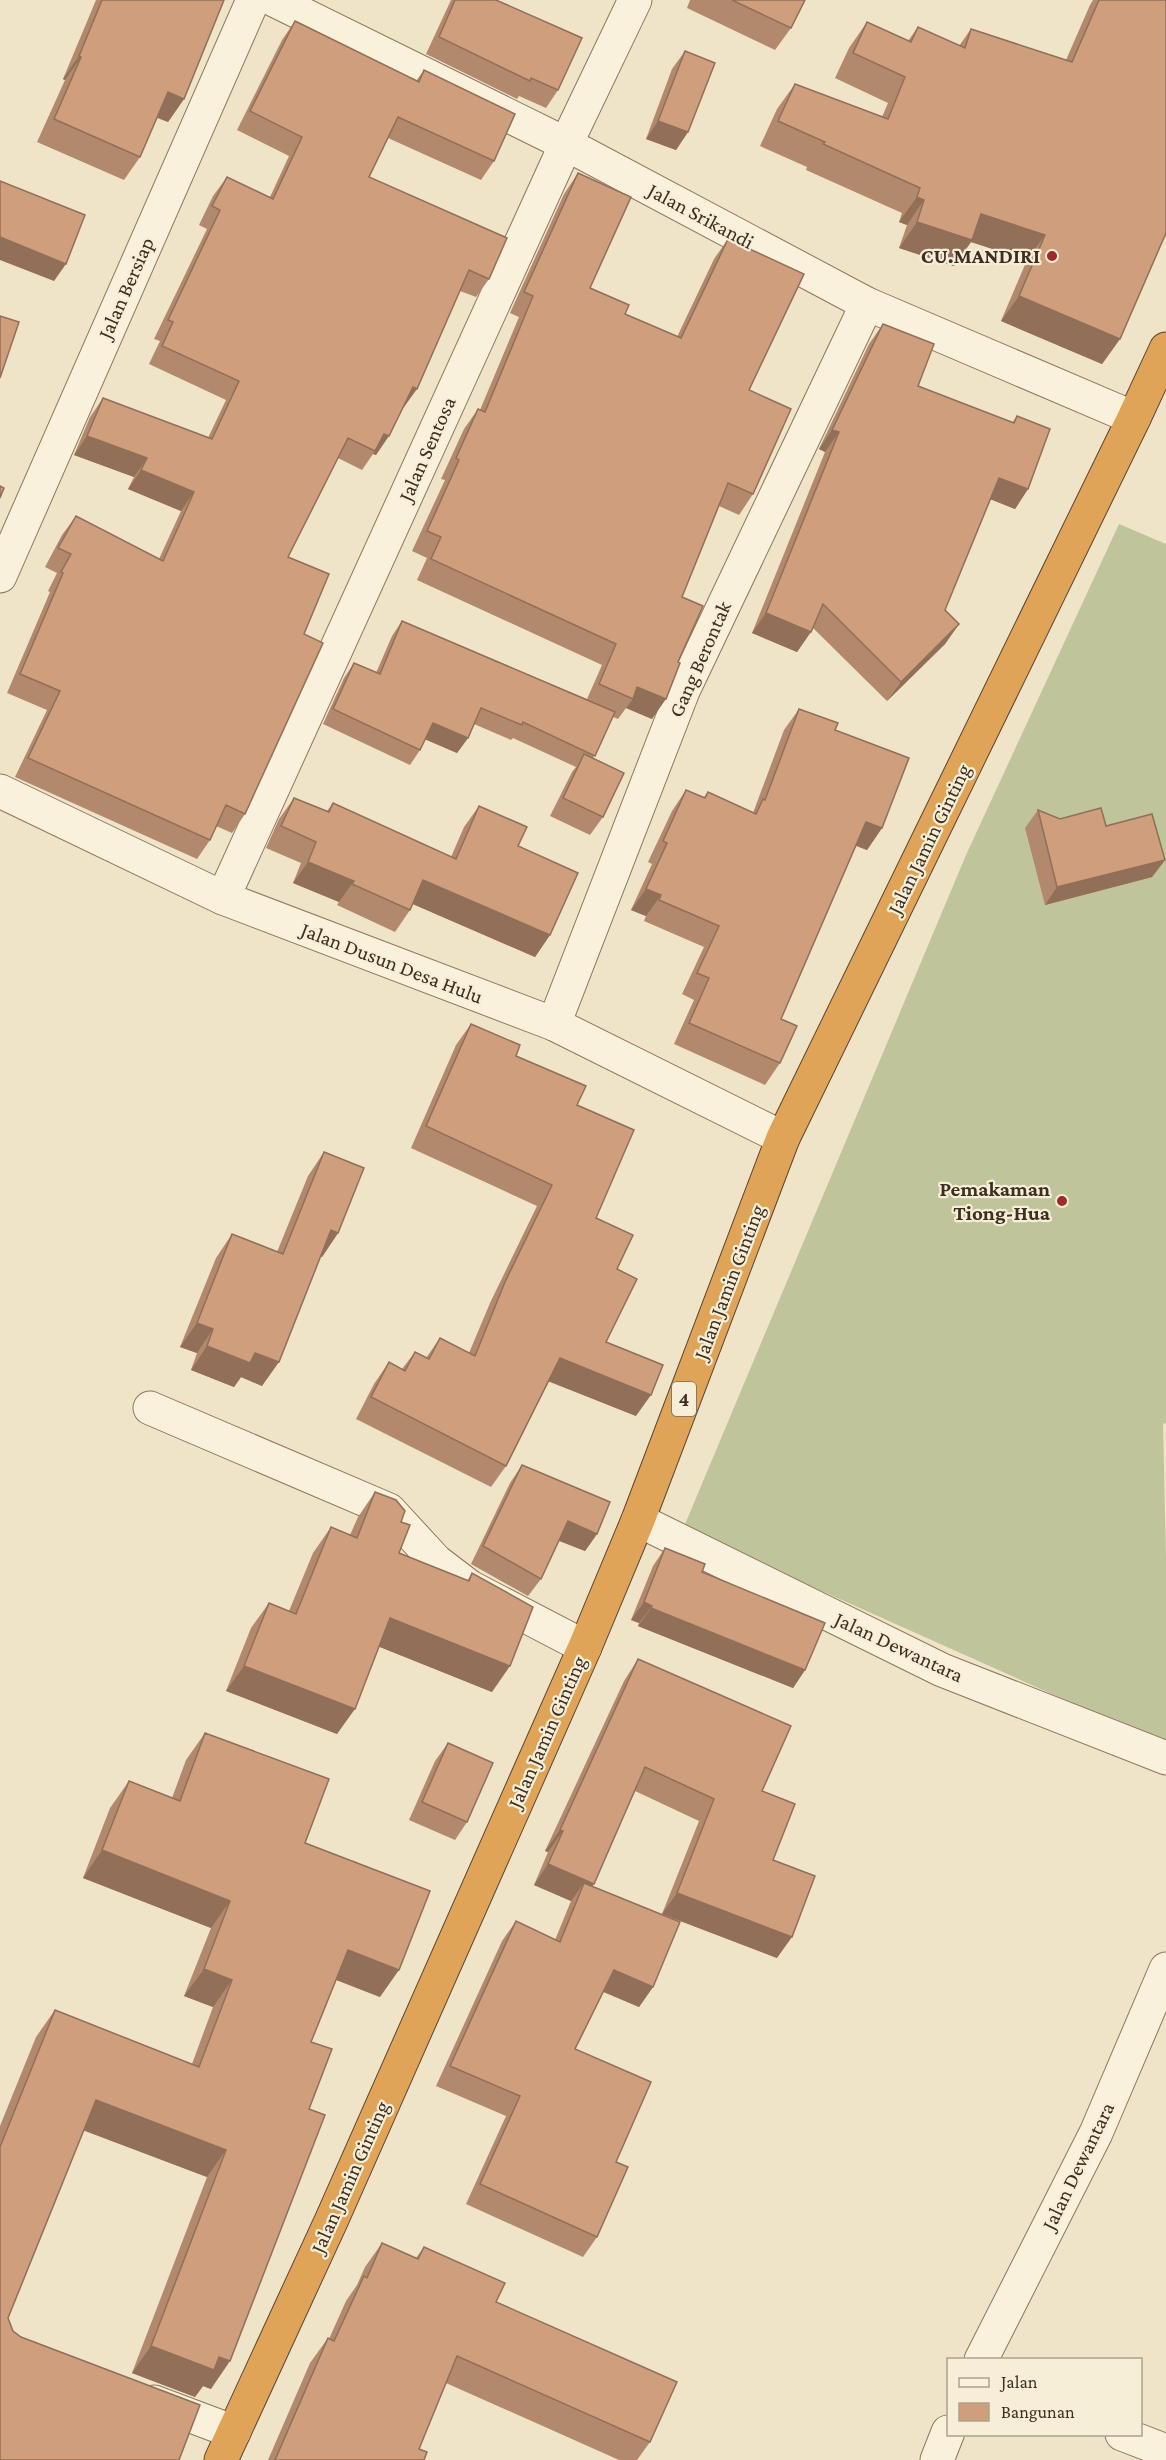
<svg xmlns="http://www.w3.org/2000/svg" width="1166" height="2460" viewBox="0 0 1166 2460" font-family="'Crimson Pro',serif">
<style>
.cemetery{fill:#bfc49a}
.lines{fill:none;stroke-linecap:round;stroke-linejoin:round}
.minor-casing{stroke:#8d765c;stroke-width:35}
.highway-casing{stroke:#5b4430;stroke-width:35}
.minor{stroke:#faf1dc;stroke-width:33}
.highway{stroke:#e0a458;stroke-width:33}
.wall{fill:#b2896c}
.shaded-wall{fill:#916f58}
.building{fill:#cf9f7d;stroke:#916f58;stroke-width:1.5}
.poi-dot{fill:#9e2a2b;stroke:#f7eed8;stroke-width:2}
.labels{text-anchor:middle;stroke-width:4.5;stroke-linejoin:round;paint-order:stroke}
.shield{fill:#f7eed8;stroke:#756857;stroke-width:1.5}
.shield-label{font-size:20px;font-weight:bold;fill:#3d2e20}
.street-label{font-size:21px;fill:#3d2e20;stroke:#f7eed8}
.poi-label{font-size:21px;font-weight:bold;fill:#3d2e20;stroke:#f7eed8;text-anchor:end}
</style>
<rect width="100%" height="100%" fill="#f0e4c8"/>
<!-- cemetery -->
<polygon class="cemetery" points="1119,524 1166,544 1166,1423 1163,1424 1166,1558 1166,1745 683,1529 966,855"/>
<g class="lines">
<!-- minor casing -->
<g class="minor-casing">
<g id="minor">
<polyline points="274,0 566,144 867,304 1134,418"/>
<polyline points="0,576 253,0"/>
<polyline points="0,791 223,898 554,1024 783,1138"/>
<polyline points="223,898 566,144 635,0"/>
<polyline points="554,1024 683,691 867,304"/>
<polyline points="150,1408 389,1510 436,1561 470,1587 585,1647"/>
<polyline points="638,1520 942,1670 1166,1758"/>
<polyline points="981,2360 1096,2133 1166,1969"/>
<polyline points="154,2402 234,2432"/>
<polyline points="1122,2434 1166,2451"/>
<polyline points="937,2460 948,2432"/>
</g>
</g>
<!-- highway casing -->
<g class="highway-casing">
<polyline id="highway" points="221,2460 332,2219 585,1647 638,1520 783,1138 1134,418 1166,349"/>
</g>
<!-- minor -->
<use href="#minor" class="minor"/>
<!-- highway -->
<use href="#highway" class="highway"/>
</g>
<!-- wall -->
<g class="wall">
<polygon points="96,0 224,0 184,99 168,122 157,118 140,157 124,180 37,142 65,80 63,79"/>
<polygon points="451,0 496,0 558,90 546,108 519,96 517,99 426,54"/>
<polygon points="690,0 805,0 791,28 775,50 687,8"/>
<polygon points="1093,0 1166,0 1120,339 1102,364 1001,321 1027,260 971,242 954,266 899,248 907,225 899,222 902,213 806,170 807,167 760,146 777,109 795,84 882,117 888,103 835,78 849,48 867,22 908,41 918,27 959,46 971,29 1066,60 1090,5"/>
<polygon points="295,21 416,81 424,70 494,161 481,180 388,138 369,177 489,279 476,297 460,291 404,407 403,407 376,455 373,454 362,470 338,458 288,557 304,634 245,814 232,833 216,826 210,840 197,859 15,777 47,710 7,693 50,592 48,591 57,573 45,567 62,535 76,516 159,559 181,511 128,489 134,477 74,455 90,417 103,398 208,438 226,400 149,364 160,341 154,339 207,229 199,225 213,196 227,177 270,197 289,156 237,130 282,40"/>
<polygon points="685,51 688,132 676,150 646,139 672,69"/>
<polygon points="578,173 590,288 625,314 677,337 714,259 728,239 749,390 753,494 739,515 719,506 682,597 652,719 626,708 618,719 613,717 593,758 603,817 590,835 550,816 572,772 576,767 513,738 511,740 474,724 468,738 457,753 425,739 420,750 410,765 323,724 344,678 354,663 376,673 392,636 402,621 587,699 602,665 417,580 427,558 412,551 445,480 441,479 464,429 478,409 480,410 519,317 510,313 564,194"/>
<polygon points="883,324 918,386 1012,423 1017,416 1028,489 1015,509 990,499 945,610 959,624 945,644 887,701 813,628 797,652 752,633 825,452 819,449 869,344"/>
<polygon points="799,709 835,730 882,828 867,850 856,846 781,1019 780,1063 765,1085 674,1044 694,1000 682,994 704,947 644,921 646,916 631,910 652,864 648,862 672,811 686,790 704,797 708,792 753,813 784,730"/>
<polygon points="294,798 327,811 333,803 451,857 464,827 479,806 518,846 550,935 535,957 413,904 410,910 395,932 337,905 339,902 293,883 301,863 266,848 279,819"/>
<polygon points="1038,810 1060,819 1106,826 1165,860 1152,877 1045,905 1025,828"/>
<polygon points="471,1024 516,1056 577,1105 596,1218 617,1269 606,1342 636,1416 549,1381 506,1466 491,1487 356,1419 374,1384 389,1362 402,1369 415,1352 426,1358 440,1338 469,1353 490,1303 537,1206 411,1148 456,1045"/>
<polygon points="324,1152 338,1233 322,1257 321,1256 262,1386 241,1377 234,1387 191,1370 197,1353 180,1347 216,1258 232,1234 277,1252 308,1176"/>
<polygon points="522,1465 597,1534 585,1551 559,1541 541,1579 528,1596 471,1564 510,1483"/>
<polygon points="375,1492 401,1522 399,1553 467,1581 472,1573 492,1692 379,1646 337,1734 226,1691 251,1628 269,1603 289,1611 313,1553 331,1527 350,1535 358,1517"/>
<polygon points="665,1548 702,1572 805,1670 793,1688 638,1626 639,1623 631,1620 653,1566"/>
<polygon points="638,1659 762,1791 773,1860 777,1958 662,1914 699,1821 635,1791 592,1886 653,1987 639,2007 603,1992 575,2049 616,2162 597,2237 583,2257 466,2204 506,2116 436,2086 502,1941 516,1921 555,1940 571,1901 534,1885 548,1852 545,1851 624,1681"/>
<polygon points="205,1733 305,1843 380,1997 336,1980 311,2042 309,2109 211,2389 203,2386 195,2397 132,2373 207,2177 84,2130 8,2318 13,2331 0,2460 0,2126 36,2037 55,2010 192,2064 213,2007 184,1996 211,1928 83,1878 110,1808 129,1781 172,1798 186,1760"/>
<polygon points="448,1743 467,1822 455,1840 409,1820 435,1761"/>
<polygon points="382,2243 416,2258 424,2247 496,2302 650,2442 637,2460 619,2460 446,2383 419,2449 424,2460 268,2460 310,2363 328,2338 329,2339 346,2301 357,2285 365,2267"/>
</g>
<!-- shaded-wall -->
<g class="shaded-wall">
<polygon points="79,56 81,57 65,80 63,79"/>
<polygon points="168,92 184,99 168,122 152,115"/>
<polygon points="658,121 688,132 676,150 646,139"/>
<polygon points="917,197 924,200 907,225 899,222"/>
<polygon points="981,214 1045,235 1027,260 971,242 954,266 899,248 917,222"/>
<polygon points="0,237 66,264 54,281 0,260"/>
<polygon points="1019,296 1120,339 1102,364 1001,321"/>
<polygon points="413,387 417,389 404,407 399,406"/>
<polygon points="832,430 839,432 825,452 819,449"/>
<polygon points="384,434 389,436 376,455 373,454"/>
<polygon points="87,436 147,458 134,477 74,455"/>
<polygon points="141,470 194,492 181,511 128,489"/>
<polygon points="999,478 1028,489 1015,509 985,497"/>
<polygon points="766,613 811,632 797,652 752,633"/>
<polygon points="959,624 945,644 887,701 901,682"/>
<polygon points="637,687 666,699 652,719 626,708 633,699"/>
<polygon points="433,723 468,738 457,753 422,738"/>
<polygon points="866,822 882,828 867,850 852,844"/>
<polygon points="1165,860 1152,877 1045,905 1057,887"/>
<polygon points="308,862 354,881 339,902 293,883"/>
<polygon points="423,880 550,935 535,957 408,902"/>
<polygon points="646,889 661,895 646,916 631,910"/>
<polygon points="331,1230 338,1233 322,1257 314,1254"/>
<polygon points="197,1323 213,1329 197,1353 180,1347"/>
<polygon points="207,1346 255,1353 279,1362 262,1386 241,1377 234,1387 191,1370"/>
<polygon points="560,1358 651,1395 636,1416 545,1380"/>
<polygon points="568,1521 597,1534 585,1551 555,1539"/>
<polygon points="644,1602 652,1606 639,1623 631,1620"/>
<polygon points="651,1608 805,1670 793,1688 638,1626"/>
<polygon points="390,1618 510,1666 492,1692 372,1644"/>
<polygon points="244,1666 355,1709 337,1734 226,1691"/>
<polygon points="560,1830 563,1831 548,1852 545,1851"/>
<polygon points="102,1850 230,1901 211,1928 83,1878"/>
<polygon points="548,1864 594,1884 579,1905 584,1883 571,1901 534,1885"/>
<polygon points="677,1893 792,1937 777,1958 662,1914"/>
<polygon points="348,1950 399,1970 380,1997 329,1977"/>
<polygon points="204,1969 232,1980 213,2007 184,1996"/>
<polygon points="614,1970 653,1987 639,2007 600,1990"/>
<polygon points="96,2100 226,2150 207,2177 77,2128"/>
<polygon points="151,2346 219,2357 230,2361 211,2389 203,2386 195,2397 132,2373"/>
</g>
<!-- building -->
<g class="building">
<polygon points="102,0 224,0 184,99 168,92 140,157 54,119 81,57 79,56"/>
<polygon points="455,0 496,0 582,38 558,90 531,78 530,81 439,37"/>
<polygon points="732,0 805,0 791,28"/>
<polygon points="1099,0 1166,0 1166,233 1120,339 1019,296 1045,235 981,214 972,240 917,222 924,200 917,197 920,188 823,144 825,142 778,121 795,84 888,119 905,77 853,53 867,22 911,42 918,27 965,48 971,29 1072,62"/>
<polygon points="295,21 419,82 424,70 515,114 494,161 398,117 369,177 507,238 489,279 469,270 417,389 413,387 389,436 384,434 375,451 348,438 288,557 329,574 304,634 323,643 245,814 226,805 210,840 28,758 60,691 20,674 63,573 61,572 71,554 58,548 76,516 163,561 194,492 141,470 147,458 87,436 103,398 212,439 239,381 162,346 173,322 168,320 220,210 212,206 227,177 273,199 302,137 250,111"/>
<polygon points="685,51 715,63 688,132 658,121"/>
<polygon points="578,173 631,197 590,288 629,305 625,314 681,338 728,239 804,274 749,390 791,409 753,494 728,483 682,597 703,606 678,662 680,663 666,699 637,687 633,699 599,684 616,644 431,559 441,537 427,531 459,460 456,458 478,409 485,412 533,296 524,292"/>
<polygon points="0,181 85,215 66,264 0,237"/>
<polygon points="0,316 19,322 0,378"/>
<polygon points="883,324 934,344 918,386 1014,423 1017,416 1050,429 1028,489 999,478 945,610 959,624 901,682 823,604 811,632 766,613 839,432 832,430"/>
<polygon points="0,486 4,488 0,498"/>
<polygon points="402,621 615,712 595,756 523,722 522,725 481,708 468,738 433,723 420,750 333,709 354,663 380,674"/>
<polygon points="799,709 838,723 835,730 909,758 882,828 866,822 781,1019 797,1026 780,1063 689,1023 709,978 697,973 719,926 659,900 661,895 646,889 667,843 663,841 686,790 705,798 708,792 756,814 763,799 765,800"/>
<polygon points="584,754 624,773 603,817 563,798"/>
<polygon points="294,798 329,812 333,803 456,859 479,806 527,827 518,846 578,873 550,935 423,880 410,910 352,884 354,881 308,862 316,842 281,826"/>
<polygon points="1101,808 1106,826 1152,814 1165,860 1057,887 1038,810 1060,819"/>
<polygon points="471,1024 520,1045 516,1056 586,1086 577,1105 634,1130 596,1218 633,1235 617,1269 637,1279 606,1342 663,1365 651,1395 560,1358 506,1466 371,1397 389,1362 405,1371 415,1352 429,1359 440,1338 475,1356 505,1282 552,1185 426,1126"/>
<polygon points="324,1152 364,1168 338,1233 331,1230 279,1362 255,1353 250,1363 207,1346 213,1329 197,1323 232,1234 283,1254"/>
<polygon points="522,1465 610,1502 597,1534 568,1521 541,1579 483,1546"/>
<polygon points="375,1492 396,1500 405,1511 401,1522 410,1525 399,1553 469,1581 472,1573 533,1607 510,1666 390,1618 355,1709 244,1666 269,1603 296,1614 331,1527 357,1538"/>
<polygon points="665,1548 705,1564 702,1572 825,1623 805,1670 651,1608 652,1606 644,1602"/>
<polygon points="638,1659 791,1726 762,1791 795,1804 773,1860 815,1876 792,1937 677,1893 714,1799 645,1767 594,1884 548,1864 563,1831 560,1830"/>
<polygon points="205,1733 329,1779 305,1843 430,1891 399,1970 348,1950 311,2042 332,2049 309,2109 325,2115 230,2361 219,2357 214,2370 151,2346 226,2150 96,2100 8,2318 13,2331 21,2337 200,2405 179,2460 0,2460 0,2147 55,2010 199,2067 232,1980 204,1969 230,1901 102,1850 129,1781 180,1801"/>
<polygon points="448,1743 493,1763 467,1822 422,1802"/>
<polygon points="584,1883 680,1922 653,1987 614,1970 575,2049 651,2082 616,2162 628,2167 597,2237 480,2184 520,2096 450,2066 516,1921 560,1942"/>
<polygon points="382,2243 418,2259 424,2247 505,2283 496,2302 677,2382 650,2442 457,2356 419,2449 427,2452 424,2460 275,2460 328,2338 334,2341 364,2276 367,2278"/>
</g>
<!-- markers -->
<g class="poi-dot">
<circle cx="1052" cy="256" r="6"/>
<circle cx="1062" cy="1201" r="6"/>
</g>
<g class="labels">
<!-- shield labels -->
<rect class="shield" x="672" y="1382" width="24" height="34" rx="4.5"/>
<g class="shield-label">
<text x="684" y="1406">4</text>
</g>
<!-- street labels -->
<g class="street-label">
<text transform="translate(701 216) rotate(28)" y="7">Jalan Srikandi</text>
<text transform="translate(126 288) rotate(-66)" y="7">Jalan Bersiap</text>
<text transform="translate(427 449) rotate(-66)" y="7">Jalan Sentosa</text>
<text transform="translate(700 659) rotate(-66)" y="7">Gang Berontak</text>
<text transform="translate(929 839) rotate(-64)" y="7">Jalan Jamin Ginting</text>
<text transform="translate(392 963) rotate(21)" y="7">Jalan Dusun Desa Hulu</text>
<text transform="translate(729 1282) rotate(-69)" y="7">Jalan Jamin Ginting</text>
<text transform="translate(899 1647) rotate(25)" y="7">Jalan Dewantara</text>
<text transform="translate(547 1732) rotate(-66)" y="7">Jalan Jamin Ginting</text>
<text transform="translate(1078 2166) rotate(-64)" y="7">Jalan Dewantara</text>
<text transform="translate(350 2177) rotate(-66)" y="7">Jalan Jamin Ginting</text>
</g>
<!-- poi labels -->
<g class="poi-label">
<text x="1040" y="263">CU.MANDIRI</text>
<text x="1050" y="1196">Pemakaman<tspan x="1050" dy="24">Tiong-Hua</tspan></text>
</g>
</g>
<!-- legend -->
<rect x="947" y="2358" width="195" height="78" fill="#f7eed8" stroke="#ada18e" stroke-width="1.5"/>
<rect x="959" y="2378" width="30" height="9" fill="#faf1dc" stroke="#ada18e" stroke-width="1.5"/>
<text x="1001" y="2388" font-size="18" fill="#3d2e20">Jalan</text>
<rect x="959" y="2403" width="30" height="18" fill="#cf9f7d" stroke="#ada18e" stroke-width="1.5"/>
<text x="1001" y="2418" font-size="18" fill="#3d2e20">Bangunan</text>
</svg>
